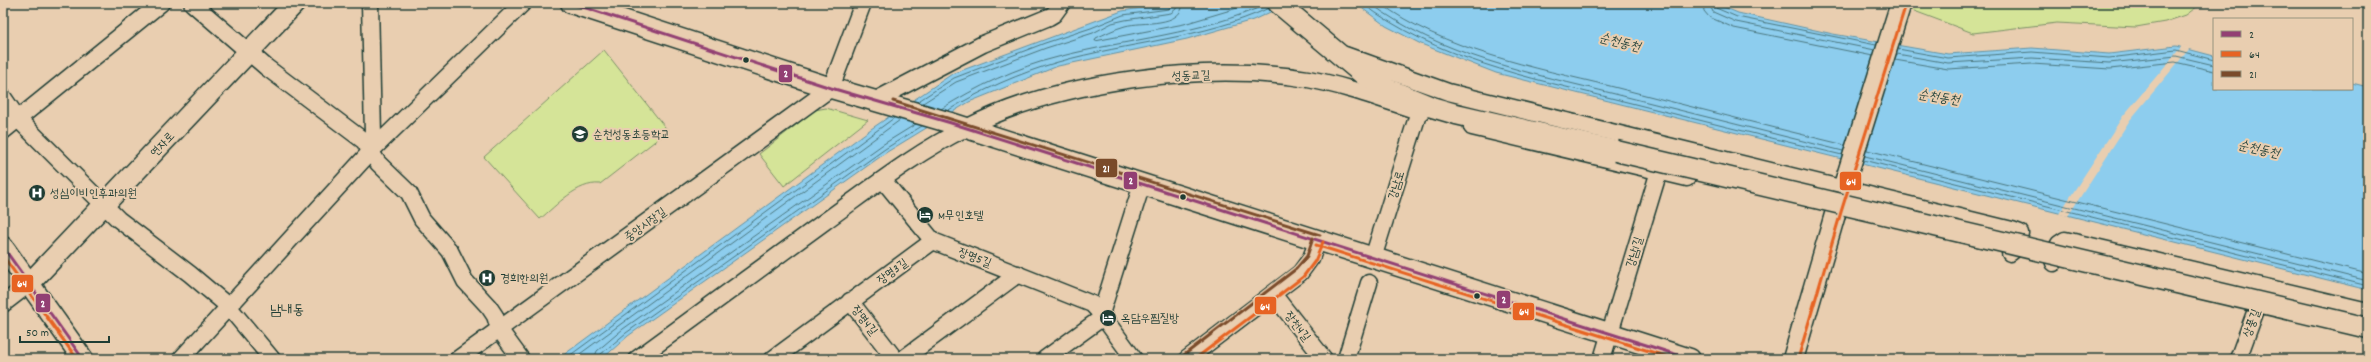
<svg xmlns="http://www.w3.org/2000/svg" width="2371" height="362" viewBox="0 0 2371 362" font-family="Dekko,'Poor Story',sans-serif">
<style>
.green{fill:#d5e498;stroke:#7a9066}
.water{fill:#8dcdee;stroke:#6193a4}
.pier{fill:#e9ceb0}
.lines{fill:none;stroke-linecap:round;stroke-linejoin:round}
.shore{stroke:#4b777e;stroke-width:1}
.minor-casing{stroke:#1f3d34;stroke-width:19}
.major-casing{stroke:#1f3d34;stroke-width:23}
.minor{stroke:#e9ceb0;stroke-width:16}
.major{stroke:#e9ceb0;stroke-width:20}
.major-bridge-casing{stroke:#1f3d34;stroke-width:23;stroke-linecap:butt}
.major-bridge{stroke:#e9ceb0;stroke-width:20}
.bus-1-casing{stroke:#e9ceb0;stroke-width:6}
.bus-2-casing{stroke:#e9ceb0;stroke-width:6}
.bus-3-casing{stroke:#e9ceb0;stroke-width:6}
.bus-1{stroke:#923f73;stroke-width:3}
.bus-2{stroke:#e76323;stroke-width:3}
.bus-3{stroke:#7a4b2a;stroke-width:3}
.bus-dot{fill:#1f3d34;stroke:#e9ceb0;stroke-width:1.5}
.labels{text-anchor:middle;stroke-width:4;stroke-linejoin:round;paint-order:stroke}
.street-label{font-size:12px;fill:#1f3d34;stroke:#e9ceb0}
.poi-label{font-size:12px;fill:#1f3d34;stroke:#e9ceb0;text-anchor:start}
.water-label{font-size:13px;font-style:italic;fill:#24443d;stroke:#e9ceb0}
.quarter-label{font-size:14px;fill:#1f3d34;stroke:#e9ceb0}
.line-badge{stroke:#e9ceb0;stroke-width:1.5}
.badge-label{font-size:11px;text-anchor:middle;font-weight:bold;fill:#fff}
</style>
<rect width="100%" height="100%" fill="#e9ceb0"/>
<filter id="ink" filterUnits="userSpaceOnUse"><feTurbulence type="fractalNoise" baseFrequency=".025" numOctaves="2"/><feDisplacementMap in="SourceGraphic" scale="8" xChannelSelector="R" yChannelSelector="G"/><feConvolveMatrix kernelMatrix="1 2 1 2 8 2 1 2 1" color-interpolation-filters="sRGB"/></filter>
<g filter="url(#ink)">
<!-- green -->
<g class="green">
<polygon points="1893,3 2202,3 2186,15 2165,22 2136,27 2057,23 1973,33"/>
<path d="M604,50L668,131L600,184C577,182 557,205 540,219L484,157Z"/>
<polygon points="826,108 868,120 784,186 759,154 815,110"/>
</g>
<!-- water -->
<g class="water">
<polygon points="1174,3 1290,3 1253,20 1187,39 1058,66 969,102 887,152 628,336 602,359 558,359 871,129 952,74 1122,11"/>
<polygon points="1355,3 1714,3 1738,13 1833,34 1948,54 2032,48 2109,54 2176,46 2214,56 2214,89 2352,89 2352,83 2368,87 2368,290 1496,73 1421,44 1386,26"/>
</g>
<!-- pier -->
<polygon class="pier" points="2182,46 2190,48 2130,120 2068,216 2059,214 2123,116"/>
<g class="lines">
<!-- shore -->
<g class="shore">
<path d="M1183,3C1182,28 1142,21 1125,26C1114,29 1105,34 1096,38L1095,41L1184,24L1254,3"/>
<path d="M1362,3C1436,59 1527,77 1615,99C1691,118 1766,137 1842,155"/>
<path d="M1370,3C1440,56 1531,73 1615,94C1691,113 1767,132 1843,151"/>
<path d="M1380,3C1441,49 1536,68 1610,86C1688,106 1766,126 1845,145"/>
<polyline points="1703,3 1704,11 1709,17 1734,28 1873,56"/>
<polyline points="1709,3 1713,12 1736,22 1875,50"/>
<polyline points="1714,3 1716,8 1737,17 1876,45"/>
<polyline points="1898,49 1948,58 2032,52 2109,58 2176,50 2214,60"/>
<polyline points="1897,54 1948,63 2032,58 2109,63 2176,56 2214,65"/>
<polyline points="1895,60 1948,69 2032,64 2110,69 2175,62 2214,71"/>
<polyline points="917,102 954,78 1045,43 1091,28 1123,15 1169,9 1172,3"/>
<polyline points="923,103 956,82 1046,48 1093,33 1112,23 1125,20 1171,13 1176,9 1177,3"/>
<path d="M941,109C976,87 1017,67 1058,57C1127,39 1202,34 1267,4"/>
<path d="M947,111C981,90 1020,73 1058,62C1128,42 1203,39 1269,8"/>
<polyline points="1867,150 2368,274"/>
<polyline points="1865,156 2368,281"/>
<polyline points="1863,160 2368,286"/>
<polyline points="565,359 894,118"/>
<polyline points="573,359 900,120"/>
<polyline points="594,359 597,351 623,329 882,145 916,124"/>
<polyline points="599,359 601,354 626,333 885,149 922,126"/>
</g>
<!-- minor casing -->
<g class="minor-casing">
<g id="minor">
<polyline points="192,3 266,67 364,141 378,163 409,193 422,219 450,251 465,281 489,307 495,316 499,329 521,359"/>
<polyline points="370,3 373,135 371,151"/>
<polyline points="1345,55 1448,92 2012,230 2020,233 2015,249 2010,253"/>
<polyline points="3,97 18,119 118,219 190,274 228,306 272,359"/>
<polyline points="874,101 983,44 1049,17 1054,14 1062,3"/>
<polyline points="1472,127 1687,178"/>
<polyline points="3,131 161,3"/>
<polyline points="883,180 933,241 1092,304 1101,314 1134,359"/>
<polyline points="1373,258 1419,111"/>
<polyline points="2054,263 2052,257 2059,244 2065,240 2074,242 2368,311"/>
<polyline points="1273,294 1324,359"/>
<polyline points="850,301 895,359"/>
<polyline points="3,304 29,284"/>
<polyline points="1101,314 1142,184"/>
<polyline points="181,359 371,151 523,3"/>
<polyline points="458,359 831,88 863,3"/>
<path d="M637,359C699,313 762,268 824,222C870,189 915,153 966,128C1059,80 1205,62 1308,79C1347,86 1383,100 1421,112"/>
<polyline points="773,359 933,241"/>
<polyline points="903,359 1018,274"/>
<polyline points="1045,359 1103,317"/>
<polyline points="1187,359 1300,273 1311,258 1318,240"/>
<polyline points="1346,359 1369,283"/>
<polyline points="1602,359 1659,171"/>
<polyline points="2238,359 2263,291"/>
</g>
</g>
<!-- major casing -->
<g class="major-casing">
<g id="major">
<polyline points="571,3 831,88 951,123 1690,359"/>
<polyline points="1278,3 1365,76 1388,89 1432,107 1456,114 1616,151"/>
<polyline points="3,247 83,359"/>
<polyline points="29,284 295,3"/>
<polyline points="1793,359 1836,211 1901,3"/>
</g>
</g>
<!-- minor -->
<use href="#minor" class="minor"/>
<!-- major -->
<use href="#major" class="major"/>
<!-- major-bridge casing -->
<g class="major-bridge-casing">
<polyline id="major-bridge" points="1616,151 2368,328"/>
</g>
<!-- major-bridge -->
<use href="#major-bridge" class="major-bridge"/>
<!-- bus-1 casing -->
<g class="bus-1-casing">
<g id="bus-1">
<polyline points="571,3 831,88 951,123 1690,359"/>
<polyline points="3,247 83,359"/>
</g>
</g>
<!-- bus-2 casing -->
<g class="bus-2-casing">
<g id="bus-2">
<polyline points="1316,245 1674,359"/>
<polyline points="3,256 77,359"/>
<polyline points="1195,359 1303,277 1315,261 1323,242"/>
<polyline points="1798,359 1841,212 1906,4"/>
</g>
</g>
<!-- bus-3 casing -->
<g class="bus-3-casing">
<g id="bus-3">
<polyline points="893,101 1320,235"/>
<polyline points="1184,355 1296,269 1307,256 1313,238"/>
</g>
</g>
<!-- bus-1 -->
<use href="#bus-1" class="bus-1"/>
<!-- bus-2 -->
<use href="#bus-2" class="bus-2"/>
<!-- bus-3 -->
<use href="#bus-3" class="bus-3"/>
</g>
</g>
<!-- icons -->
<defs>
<g id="school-disc" transform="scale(0.9)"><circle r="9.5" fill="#1f3d34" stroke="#e9ceb0"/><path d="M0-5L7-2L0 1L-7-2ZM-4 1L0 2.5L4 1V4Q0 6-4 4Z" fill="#fff"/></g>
<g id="hospital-disc" transform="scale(0.9)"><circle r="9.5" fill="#1f3d34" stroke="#e9ceb0"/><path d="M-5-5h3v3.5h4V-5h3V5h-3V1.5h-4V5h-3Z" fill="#fff"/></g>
<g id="hotel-disc" transform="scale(0.9)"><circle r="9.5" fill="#1f3d34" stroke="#e9ceb0"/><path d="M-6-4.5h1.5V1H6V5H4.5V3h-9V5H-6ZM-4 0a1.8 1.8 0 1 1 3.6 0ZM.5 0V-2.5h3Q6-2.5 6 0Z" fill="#fff"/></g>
</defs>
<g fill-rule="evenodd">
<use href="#school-disc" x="580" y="134"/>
<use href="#hospital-disc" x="37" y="193"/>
<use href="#hotel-disc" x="925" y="215"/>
<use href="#hospital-disc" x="487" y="278"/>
<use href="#hotel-disc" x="1108" y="318"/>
</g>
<!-- markers -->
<g class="bus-dot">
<circle cx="746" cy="60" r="3.5"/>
<circle cx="1183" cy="197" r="3.5"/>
<circle cx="1477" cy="296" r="3.5"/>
</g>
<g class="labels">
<!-- street labels -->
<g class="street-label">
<text transform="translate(1191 75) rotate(-2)" y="4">성동교길</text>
<text transform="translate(162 144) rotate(-47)" y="4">연자로</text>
<text transform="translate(1396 185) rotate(-73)" y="4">강남로</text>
<text transform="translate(645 224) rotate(-36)" y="4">중앙시장길</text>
<text transform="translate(1634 252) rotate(-73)" y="4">강남1길</text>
<text transform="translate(975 257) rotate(21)" y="4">장명5길</text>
<text transform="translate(892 271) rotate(-36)" y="4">장명3길</text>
<text transform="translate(865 320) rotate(52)" y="4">장명4길</text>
<text transform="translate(2251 323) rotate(-70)" y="4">상풍길</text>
<text transform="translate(1298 326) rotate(52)" y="4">장천4길</text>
</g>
<!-- poi labels -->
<g class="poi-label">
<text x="593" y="138">순천성동초등학교</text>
<text x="50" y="197">성심이비인후과의원</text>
<text x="938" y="219">M무인호텔</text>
<text x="500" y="282">경희한의원</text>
<text x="1121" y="322">옥담우찜질방</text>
</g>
<!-- water labels -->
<g class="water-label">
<text transform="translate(1620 41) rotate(14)" y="5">순천동천</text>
<text transform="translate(1939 96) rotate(9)" y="5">순천동천</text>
<text transform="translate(2259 148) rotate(13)" y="5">순천동천</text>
</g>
<!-- quarter labels -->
<g class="quarter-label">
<text x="287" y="314">남내동</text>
</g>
</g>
<g class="line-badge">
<rect x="778" y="64" width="15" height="19" rx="4" fill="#923f73"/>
<rect x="1095" y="158" width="23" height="20" rx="4" fill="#7a4b2a"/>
<rect x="1123" y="171" width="15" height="19" rx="4" fill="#923f73"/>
<rect x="1839" y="171" width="23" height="20" rx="4" fill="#e76323"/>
<rect x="11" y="274" width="23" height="19" rx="4" fill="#e76323"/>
<rect x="1496" y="290" width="15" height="19" rx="4" fill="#923f73"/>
<rect x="35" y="293" width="16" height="20" rx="4" fill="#923f73"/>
<rect x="1254" y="296" width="23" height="19" rx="4" fill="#e76323"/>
<rect x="1512" y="302" width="23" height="19" rx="4" fill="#e76323"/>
</g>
<g class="badge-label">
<text x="786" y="77">2</text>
<text x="1106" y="172">21</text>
<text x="1131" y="184">2</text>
<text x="1851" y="185">64</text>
<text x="22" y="287">64</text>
<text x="1504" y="303">2</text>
<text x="43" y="307">2</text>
<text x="1265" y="310">64</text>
<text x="1524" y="315">64</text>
</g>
<!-- margin -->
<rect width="2371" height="362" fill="none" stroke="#e9ceb0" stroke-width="16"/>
<rect x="8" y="8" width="2355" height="346" fill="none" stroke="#1f3d34" stroke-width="1.5" filter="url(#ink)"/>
<!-- legend -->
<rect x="2213" y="18" width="140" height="72" fill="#e9ceb0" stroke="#98947e"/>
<rect x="2221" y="31" width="20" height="6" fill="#923f73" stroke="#98947e"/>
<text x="2249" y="38" font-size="12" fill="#1f3d34">2</text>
<rect x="2221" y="51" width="20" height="6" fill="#e76323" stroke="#98947e"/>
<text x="2249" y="58" font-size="12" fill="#1f3d34">64</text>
<rect x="2221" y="71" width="20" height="6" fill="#7a4b2a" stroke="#98947e"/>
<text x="2249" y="78" font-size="12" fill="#1f3d34">21</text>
<!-- scale -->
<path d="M20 336v6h89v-6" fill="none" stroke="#1f3d34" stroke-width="2"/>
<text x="26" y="336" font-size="12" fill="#1f3d34" stroke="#e9ceb0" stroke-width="3" paint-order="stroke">50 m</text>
</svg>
